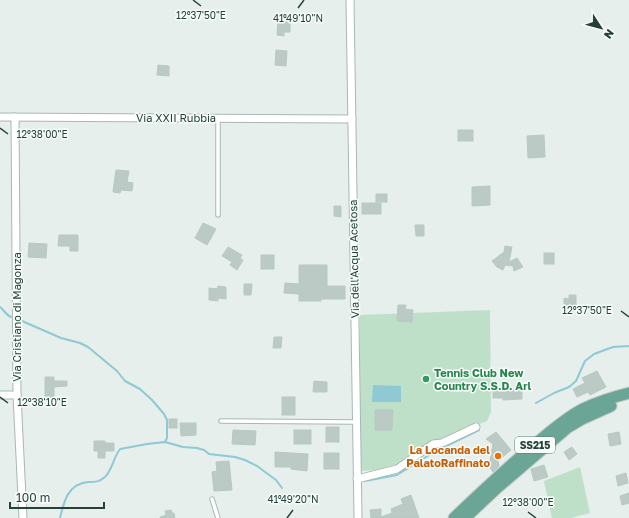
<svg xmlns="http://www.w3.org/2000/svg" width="629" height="518" viewBox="0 0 629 518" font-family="'Golos Text',sans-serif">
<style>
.green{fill:#bfe0c8}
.water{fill:#8ec9d4}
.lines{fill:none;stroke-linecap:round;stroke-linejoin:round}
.stream{stroke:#8ec9d4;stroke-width:2}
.building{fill:#bbcac4;stroke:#b8c9c2}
.lane-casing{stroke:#a8b8b2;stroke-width:5.5}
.street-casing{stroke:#a8b8b2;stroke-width:9}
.primary-casing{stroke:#c2cac8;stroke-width:13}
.lane{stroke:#fff;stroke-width:3.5}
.street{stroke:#fff;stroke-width:7}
.primary{stroke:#6aa596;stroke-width:11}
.ticks{fill:none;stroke:#24423a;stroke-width:1.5}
.leisure-dot{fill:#2e9e5b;stroke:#f7fbf9;stroke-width:1.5}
.food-dot{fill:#e8710a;stroke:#f7fbf9;stroke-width:1.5}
.labels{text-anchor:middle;stroke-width:3;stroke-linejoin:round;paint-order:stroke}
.shield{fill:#f7fbf9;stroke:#637a73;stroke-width:1}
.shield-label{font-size:10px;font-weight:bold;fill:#24423a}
.street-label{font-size:11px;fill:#24423a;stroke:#f7fbf9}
.leisure-label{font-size:11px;font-weight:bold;fill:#27864d;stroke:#f7fbf9;text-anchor:start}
.food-label{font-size:11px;font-weight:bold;fill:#c56008;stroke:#f7fbf9;text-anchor:end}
.ticks-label{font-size:10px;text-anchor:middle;fill:#24423a;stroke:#f7fbf9;stroke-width:3;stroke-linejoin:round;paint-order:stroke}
</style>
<rect width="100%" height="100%" fill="#e6efeb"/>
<!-- green -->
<g class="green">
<polygon points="490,310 491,412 487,421 444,439 430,441 394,465 377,470 360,471 360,315"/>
<polygon points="580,467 590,513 571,518 552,518 544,481"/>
</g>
<!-- water -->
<polygon class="water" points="373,385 401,386 401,402 372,402"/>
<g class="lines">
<!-- stream -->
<g class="stream">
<path d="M0,307C4,310 6,315 11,317"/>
<polyline points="22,321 61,338 80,343 88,347 117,371 125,381 140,389 152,400 164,414 167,420 167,438 165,442"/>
<polyline points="536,403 554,393 569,387 576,381 585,361 594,354 613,347 629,346"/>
<polyline points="365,481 397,475 434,452 479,430"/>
<path d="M60,518C64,501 68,484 88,482C96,482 99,482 105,477C113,469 113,458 120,449L147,444L165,442L183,447L197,448L204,450L209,454L235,457L245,460L257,466L276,480L282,488"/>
</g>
</g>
<!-- building -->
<g class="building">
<polygon points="278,20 290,20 290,32 284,32 284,36 277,35"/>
<polygon points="276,50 287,51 286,66 275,65"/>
<polygon points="158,65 169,66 169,76 157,75"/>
<rect x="458" y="130" width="15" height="11"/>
<polygon points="544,135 545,157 528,158 527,136"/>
<polygon points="116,170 129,171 127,182 133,183 132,191 121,190 120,193 113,192"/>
<polygon points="490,186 490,205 472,206 472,187"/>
<rect x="376" y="194" width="11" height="8"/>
<rect x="362" y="203" width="19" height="11"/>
<polygon points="334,206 341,206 341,217 334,216"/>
<polygon points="203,223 216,229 207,245 195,238"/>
<polygon points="415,225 424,225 424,236 416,236"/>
<polygon points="59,235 78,235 78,251 70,251 70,246 58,246"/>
<polygon points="29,243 47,244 46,258 28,257"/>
<polygon points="505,246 512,247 509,262 517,258 523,267 514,271 513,266 505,265 503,270 497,267 492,261 504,252"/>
<polygon points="228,247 242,255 240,258 243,260 237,270 230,265 232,262 222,256"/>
<rect x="544" y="253" width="10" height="11"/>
<rect x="261" y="255" width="13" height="14"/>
<polygon points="299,265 327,265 327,286 345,286 345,299 321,299 321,301 299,301 299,294 284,293 285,283 299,284"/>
<polygon points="244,284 252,284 251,295 244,295"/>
<polygon points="218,286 226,287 226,299 218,298 218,301 209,300 209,288 217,289"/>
<polygon points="569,295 576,295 576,308 574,308 574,311 564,311 564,298 569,299"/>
<polygon points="398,305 406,305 405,309 413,310 412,322 397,321"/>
<polygon points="274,337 282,337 281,348 273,348"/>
<polygon points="597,371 606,387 590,395 588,392 577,397 573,389 585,383 582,378"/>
<polygon points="45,377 54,377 54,381 67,381 67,386 54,387 54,401 45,401"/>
<polygon points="314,381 327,382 327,392 313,392"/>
<polygon points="493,389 522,389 522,399 503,400 503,398 493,398"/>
<rect x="282" y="397" width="13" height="18"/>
<polygon points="375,410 393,410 392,430 375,430"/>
<rect x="169" y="419" width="8" height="9"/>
<polygon points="180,423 196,423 196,435 181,436"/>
<rect x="326" y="427" width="13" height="15"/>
<polygon points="233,430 256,431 255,445 232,444"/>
<rect x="294" y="430" width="17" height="14"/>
<polygon points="496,432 511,450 498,461 499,466 493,472 489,466 493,444 486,439"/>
<polygon points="619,432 621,444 610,446 608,434"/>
<polygon points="94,441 105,441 105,443 114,443 114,451 105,451 105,458 98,458 98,451 94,451"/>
<polygon points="572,447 577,454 569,460 564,452"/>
<polygon points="275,452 308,454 307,471 291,469 291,467 275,467"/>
<rect x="324" y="453" width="15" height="16"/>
<polygon points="229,461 232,490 214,491 212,472 217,471 216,462"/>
<polygon points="544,465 548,477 534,481 531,469"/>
<polygon points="626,473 628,483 618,486 616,476"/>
<polygon points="629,493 629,503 622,505 620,496"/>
<polygon points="411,495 419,518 381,518 381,517 392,513 391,509 403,504 401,499"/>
<polygon points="381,509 381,518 371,518 370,510"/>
<polygon points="171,510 172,513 174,513 175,518 160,518 160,517 166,515 165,511"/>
</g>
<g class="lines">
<!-- lane casing -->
<g class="lane-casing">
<g id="lane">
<polyline points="218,215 218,118"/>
<polyline points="221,421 356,422"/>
<polyline points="212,499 218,518"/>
</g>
</g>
<!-- street casing -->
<g class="street-casing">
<g id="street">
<polyline points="350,0 358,518"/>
<polyline points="0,117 352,119"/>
<polyline points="15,117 17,395 23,518"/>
<polyline points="0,395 17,395"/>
<polyline points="357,479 397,469 433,444 442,443 476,427"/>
</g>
</g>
<!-- primary casing -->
<g class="primary-casing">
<g id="primary">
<path d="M454,518C480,493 506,469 533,446C549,433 565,418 583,409C597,402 613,397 629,393"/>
<polyline points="465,518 497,488 567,428 582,419 611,406"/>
</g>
</g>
<!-- lane -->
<use href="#lane" class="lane"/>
<!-- street -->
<use href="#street" class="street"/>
<!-- primary -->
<use href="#primary" class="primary"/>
</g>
<!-- ticks -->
<path class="ticks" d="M193,0L201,6M298,8L304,0M0,128L8,134M621,311L629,317M0,397L8,403M528,512L536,518M287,518L293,510"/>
<!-- markers -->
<circle class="leisure-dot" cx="426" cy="379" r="4"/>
<circle class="food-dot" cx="498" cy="456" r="4"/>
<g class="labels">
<!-- shield labels -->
<rect class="shield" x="515" y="437" width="40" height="16" rx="3"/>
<g class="shield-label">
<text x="535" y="449">SS215</text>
</g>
<!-- street labels -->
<g class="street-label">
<text x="176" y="122">Via XXII Rubbia</text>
<text transform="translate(354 259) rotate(-91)" y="4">Via dell'Acqua Acetosa</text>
<text transform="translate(17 317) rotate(-90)" y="4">Via Cristiano di Magonza</text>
</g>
<!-- leisure labels -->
<g class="leisure-label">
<text x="434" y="377">Tennis Club New<tspan x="434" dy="13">Country S.S.D. Arl</tspan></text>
</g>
<!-- food labels -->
<g class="food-label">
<text x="490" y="454">La Locanda del<tspan x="490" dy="13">PalatoRaffinato</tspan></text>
</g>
</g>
<g class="ticks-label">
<text x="201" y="19">12°37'50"E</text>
<text x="298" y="22">41°49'10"N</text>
<text x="42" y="138">12°38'00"E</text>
<text x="587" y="314">12°37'50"E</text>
<text x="42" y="406">12°38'10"E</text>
<text x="293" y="503">41°49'20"N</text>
<text x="528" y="506">12°38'00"E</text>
</g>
<!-- north arrow -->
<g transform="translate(601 28) rotate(126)" stroke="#f7fbf9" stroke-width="3" paint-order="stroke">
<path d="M0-3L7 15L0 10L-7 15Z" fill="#24423a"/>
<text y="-6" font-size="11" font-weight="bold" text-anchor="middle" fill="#24423a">N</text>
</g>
<!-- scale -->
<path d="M10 502v6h94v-6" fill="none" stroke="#24423a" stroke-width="2"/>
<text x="16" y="502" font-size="12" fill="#24423a" stroke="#f7fbf9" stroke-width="3" paint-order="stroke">100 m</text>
</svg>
